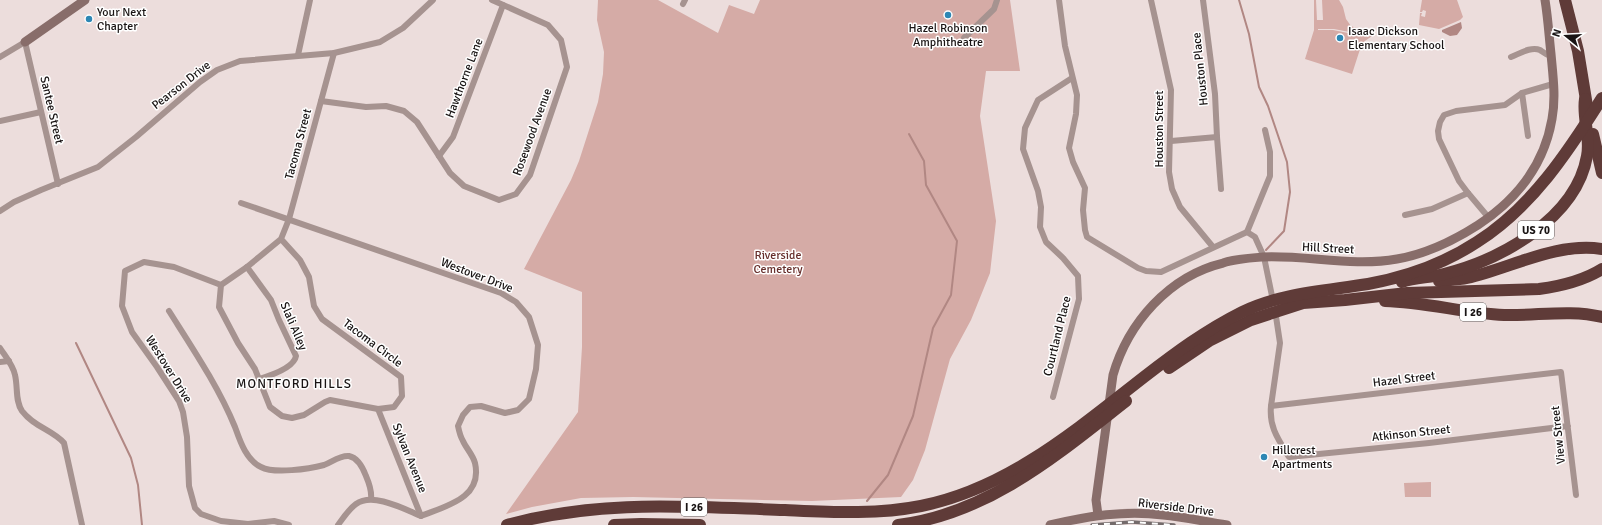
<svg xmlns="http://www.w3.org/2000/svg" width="1602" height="525" viewBox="0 0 1602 525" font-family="Signika,sans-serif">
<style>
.green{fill:#d5aba6}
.water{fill:#b18783}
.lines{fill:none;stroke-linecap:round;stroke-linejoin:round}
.stream{stroke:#b18783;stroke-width:2}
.street{stroke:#a69390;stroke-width:6}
.secondary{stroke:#886d6a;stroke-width:9}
.highway{stroke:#5f3b38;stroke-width:12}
.rail-casing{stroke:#746b6b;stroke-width:3.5}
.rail{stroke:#fff;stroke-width:2;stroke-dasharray:6;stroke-linecap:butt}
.poi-dot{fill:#2d87b4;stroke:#fff;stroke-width:1.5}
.labels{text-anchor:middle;stroke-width:3;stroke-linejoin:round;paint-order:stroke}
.shield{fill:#fff;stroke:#5e5a5a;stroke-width:1}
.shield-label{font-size:11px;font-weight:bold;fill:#191414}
.poi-label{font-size:12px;fill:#191414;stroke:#fff;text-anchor:start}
.street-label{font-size:12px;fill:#191414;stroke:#fff}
.park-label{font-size:12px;fill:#662e2b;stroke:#fff}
.neighbourhood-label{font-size:13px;letter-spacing:1px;fill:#191414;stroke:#fff}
</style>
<rect width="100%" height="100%" fill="#ecdddc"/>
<!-- green -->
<g class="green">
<polygon points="598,0 658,0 718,33 729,5 754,14 760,0 1010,0 1020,71 986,71 980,116 996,221 990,273 971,320 950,359 925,450 913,480 901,497 812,501 633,497 581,498 532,507 506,514 578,412 582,347 582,292 524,269 571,180 579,161 598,102 603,74 604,52 597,20"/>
<polygon points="1314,0 1316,0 1317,20 1323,20 1322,0 1339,0 1343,7 1346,19 1351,26 1369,33 1369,34 1365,35 1334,29 1318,29 1318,30 1333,30 1368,37 1372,34 1375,34 1362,43 1352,74 1305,59 1314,30"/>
<polygon points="1422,0 1457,0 1463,17 1460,20 1439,29 1419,25 1420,13 1422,13 1421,16 1425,17 1426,11 1423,10 1422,12 1420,12"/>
<polygon points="1431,482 1431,497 1405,497 1404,483"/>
</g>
<!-- water -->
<polygon class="water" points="1461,22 1462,28 1457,35 1450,36 1442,32 1442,30"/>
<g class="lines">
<!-- stream -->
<g class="stream">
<polyline points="1239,0 1249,34 1259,87 1268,106 1287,162 1290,192 1284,231 1266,250"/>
<polyline points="76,343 131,458 138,485 142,525"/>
<polyline points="867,501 888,475 913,416 933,328 951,295 957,241 926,185 924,161 909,134"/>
</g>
<!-- street -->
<g class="street">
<polyline points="1059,0 1065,46 1077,95 1076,114 1069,148 1073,162 1085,188 1083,210 1085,230 1087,237 1138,268 1146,271 1161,272 1247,232"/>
<polyline points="1151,0 1171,90 1169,172 1172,189 1180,207 1213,247"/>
<polyline points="1203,0 1215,94 1217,137 1221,189"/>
<polyline points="683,4 685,0"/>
<polyline points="964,38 994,9 997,0"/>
<polyline points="298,55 310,0"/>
<polyline points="0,57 25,42 58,184"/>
<path d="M1511,57C1519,54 1531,46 1540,50C1544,53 1546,55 1551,56"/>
<polyline points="1522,93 1528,136"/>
<polyline points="321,101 366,107 386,106 404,111 417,122 450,173 464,186 499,200 516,194 530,175 567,67 561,40 548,25 492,0"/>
<polyline points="0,121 41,112"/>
<polyline points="1171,141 1217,137"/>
<polyline points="439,156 453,137 503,5"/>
<path d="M241,203L501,293L516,302L529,317L538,345L536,369L529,399L518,410L505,413L481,406L470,407L463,415L458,426C459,431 460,436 463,441C466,448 473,455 475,463C483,498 446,506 421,516C404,509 373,492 356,504C349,509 343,518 338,525"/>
<polyline points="0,211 14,202 41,190 98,167 136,137 200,82 217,70 240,61 334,53 380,42 403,28 433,0"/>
<polyline points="1405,215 1432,209 1468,193"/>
<polyline points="1489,218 1468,193 1459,181 1439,139 1438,131 1440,122 1444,115 1456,111 1505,105 1522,93 1553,84"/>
<polyline points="1247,232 1255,237 1264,257 1273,301"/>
<polyline points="1247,232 1270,176 1270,152 1265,130"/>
<polyline points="281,239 300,260 309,277 314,306 322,319 401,377 402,396 394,407 378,409 330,400 325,402 304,415 292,418 282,416 270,407 255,369 238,343 219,307 221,285 247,267 281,239 289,219 334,53"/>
<path d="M247,267L271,300L279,320L296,356C294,368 269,376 259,379"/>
<polyline points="221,285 174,267 144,262 125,271 122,306 132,332 157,367 179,401 183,412 187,437 189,486 195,508 201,514 221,521 248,524 274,521 289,525"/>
<path d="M169,311C193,349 218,386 235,427C240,441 246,460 261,467C274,474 309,469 324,465C332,462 340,455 349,456C358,458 363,468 366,476C369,483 372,491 371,499"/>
<path d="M0,348C5,356 13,365 15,375C18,387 15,401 22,411C34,427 53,430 64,443L82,525"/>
<polyline points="0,362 9,361"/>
<polyline points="1053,397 1079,299 1078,276 1063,258 1046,242 1040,227 1041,207 1038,191 1023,149 1025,128 1038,100 1072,78"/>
<polyline points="1271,406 1280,343 1275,310"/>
<polyline points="378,409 421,516"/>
<path d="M1568,426L1429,443L1289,457C1278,439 1269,427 1271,406L1561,372L1576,495"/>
</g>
<!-- secondary -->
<g class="secondary">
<polyline points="25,42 85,0"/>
<path d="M1098,515L1096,500L1113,375C1128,323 1169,276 1223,263C1235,259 1250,258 1263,257C1308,255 1352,267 1397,259C1426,254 1453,241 1478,225C1516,200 1544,166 1552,119C1556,98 1553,76 1551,54C1549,36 1548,18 1545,0"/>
<path d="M1050,525C1088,516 1125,510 1163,515C1185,517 1206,522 1227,525"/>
</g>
<!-- highway -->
<g class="highway">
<polyline points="1565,0 1578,51 1587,106"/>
<polyline points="1593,134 1602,173"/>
<path d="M1439,281C1448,280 1458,280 1467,278C1511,268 1556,242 1602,249"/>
<path d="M1402,282C1415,277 1430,278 1444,274C1500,260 1576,219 1587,156C1591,137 1582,118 1585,99"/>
<path d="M1385,301C1425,302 1464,313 1504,315C1537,316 1570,309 1602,317"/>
<path d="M1169,368L1209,341L1251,320L1303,303L1345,300L1407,293L1539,289C1561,286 1583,281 1602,269"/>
<path d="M507,525C601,499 689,507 785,510C830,512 876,515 921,506C1007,489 1076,430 1144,377C1175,353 1206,330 1242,312C1281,293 1325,291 1368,284C1406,277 1445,263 1477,242C1532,207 1568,152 1602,98"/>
<polyline points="614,525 641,524 700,525"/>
<path d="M898,525C988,514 1057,455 1126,401"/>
</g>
<!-- rail casing -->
<g class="rail-casing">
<polyline id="rail" points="1092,525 1132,522 1174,525"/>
</g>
<!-- rail -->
<use href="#rail" class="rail"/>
</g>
<!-- markers -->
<g class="poi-dot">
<circle cx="948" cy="15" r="4"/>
<circle cx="89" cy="19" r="4"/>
<circle cx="1340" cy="38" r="4"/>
<circle cx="1264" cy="457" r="4"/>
</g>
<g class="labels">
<!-- shield labels -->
<g class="shield">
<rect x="1518" y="221" width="36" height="18" rx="3"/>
<rect x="1460" y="303" width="26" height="18" rx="3"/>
<rect x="681" y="498" width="26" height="18" rx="3"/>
</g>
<g class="shield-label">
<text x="1536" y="234">US 70</text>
<text x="1473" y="316">I 26</text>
<text x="694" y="511">I 26</text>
</g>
<!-- poi labels -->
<g class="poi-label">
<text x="97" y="16">Your Next<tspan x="97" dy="14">Chapter</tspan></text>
<text x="948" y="32" text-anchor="middle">Hazel Robinson<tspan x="948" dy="14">Amphitheatre</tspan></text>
<text x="1348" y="35">Isaac Dickson<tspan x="1348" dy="14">Elementary School</tspan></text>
<text x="1272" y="454">Hillcrest<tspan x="1272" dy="14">Apartments</tspan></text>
</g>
<!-- street labels -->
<g class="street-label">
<text transform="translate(1200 69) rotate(-96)" y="4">Houston Place</text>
<text transform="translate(464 78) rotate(-69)" y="4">Hawthorne Lane</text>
<text transform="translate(181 85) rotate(-38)" y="4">Pearson Drive</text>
<text transform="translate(52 110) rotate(77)" y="4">Santee Street</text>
<text transform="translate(1159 129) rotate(-90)" y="4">Houston Street</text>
<text transform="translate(532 132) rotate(-70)" y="4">Rosewood Avenue</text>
<text transform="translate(298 144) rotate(-75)" y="4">Tacoma Street</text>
<text transform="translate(1328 248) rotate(3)" y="4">Hill Street</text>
<text transform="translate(477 275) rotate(21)" y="4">Westover Drive</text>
<text transform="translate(294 326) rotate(67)" y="4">Slali Alley</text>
<text transform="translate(1057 336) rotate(-76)" y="4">Courtland Place</text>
<text transform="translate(373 343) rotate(37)" y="4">Tacoma Circle</text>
<text transform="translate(169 369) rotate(58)" y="4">Westover Drive</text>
<text transform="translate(1404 379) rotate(-7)" y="4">Hazel Street</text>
<text transform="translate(1411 433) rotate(-6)" y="4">Atkinson Street</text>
<text transform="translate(1558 435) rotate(-96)" y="4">View Street</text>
<text transform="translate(410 458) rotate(68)" y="4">Sylvan Avenue</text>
<text transform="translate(1176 507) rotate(7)" y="4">Riverside Drive</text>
</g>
<!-- park labels -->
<g class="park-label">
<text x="778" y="259">Riverside<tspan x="778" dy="14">Cemetery</tspan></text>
</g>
<!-- neighbourhood labels -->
<g class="neighbourhood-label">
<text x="294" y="388">MONTFORD HILLS</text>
</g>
</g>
<!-- north arrow -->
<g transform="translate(1566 36) rotate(288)" stroke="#ffffff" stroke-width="3" paint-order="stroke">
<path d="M0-3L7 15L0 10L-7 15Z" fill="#191414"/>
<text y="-6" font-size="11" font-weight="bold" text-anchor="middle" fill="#191414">N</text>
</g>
</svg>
